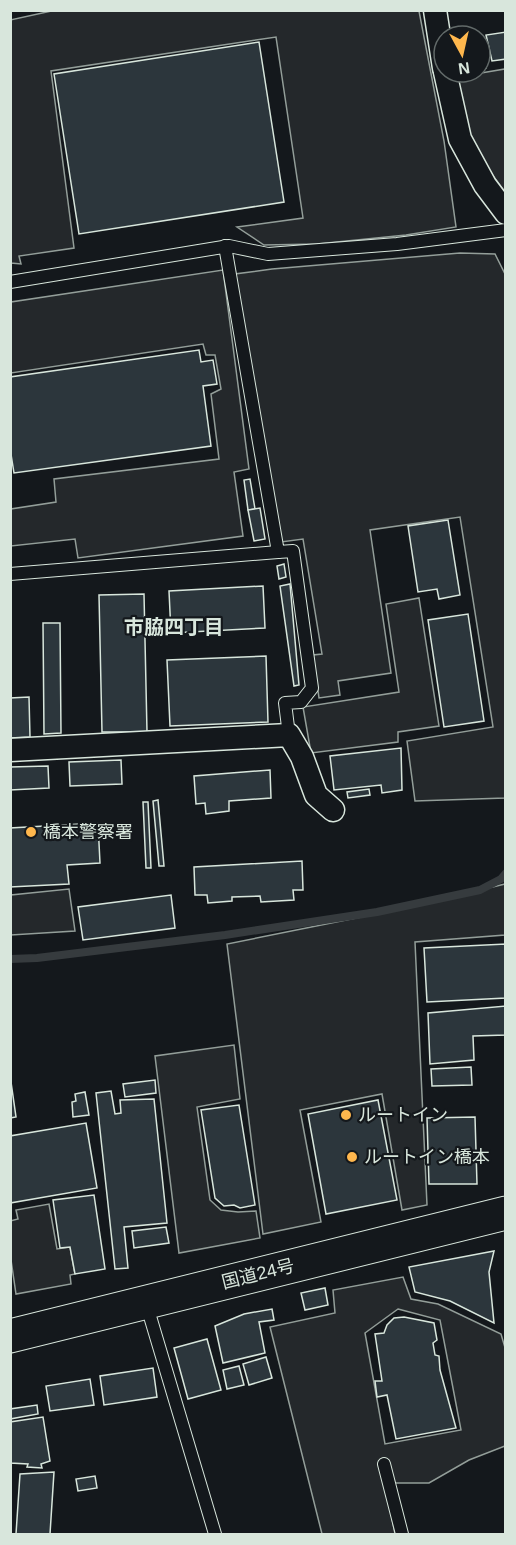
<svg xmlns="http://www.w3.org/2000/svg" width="516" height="1545" viewBox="0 0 516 1545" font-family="Helvetica,'Noto Sans JP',sans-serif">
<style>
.parking{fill:#24282b;stroke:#939e99;stroke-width:1.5;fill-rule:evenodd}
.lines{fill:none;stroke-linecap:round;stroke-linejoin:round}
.stream{stroke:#363b3e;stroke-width:8}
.building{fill:#2c363c;stroke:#d8e6dc;stroke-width:1.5}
.service-casing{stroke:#d8e6dc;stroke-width:14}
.minor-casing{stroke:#d8e6dc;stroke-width:25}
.trunk-casing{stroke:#d8e6dc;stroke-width:35}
.service{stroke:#14181c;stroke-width:12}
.minor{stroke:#14181c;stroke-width:22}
.trunk{stroke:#14181c;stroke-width:33}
.poi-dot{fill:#ffb74d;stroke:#14181c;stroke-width:2}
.labels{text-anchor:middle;stroke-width:4.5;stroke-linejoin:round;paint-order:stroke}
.poi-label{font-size:18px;fill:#d8e6dc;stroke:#14181c;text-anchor:start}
.street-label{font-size:18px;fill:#d8e6dc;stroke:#14181c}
.neighbourhood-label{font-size:20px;font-weight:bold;fill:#d8e6dc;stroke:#14181c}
</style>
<rect width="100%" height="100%" fill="#14181c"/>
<!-- parking -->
<g class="parking">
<polygon points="56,10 419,11 444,141 456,227 406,235 317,244 264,245 237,227 303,218 276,37 51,71 74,248 19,256 21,264 11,263 10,20"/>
<polygon points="505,69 505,192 471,146 457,77"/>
<polygon points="460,253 495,254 506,276 505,798 415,801 407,741 493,727 460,517 370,530 391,673 338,681 340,695 319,698 313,655 322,654 303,539 281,542 235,274 272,269"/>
<polygon points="223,270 249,469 234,472 243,536 78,558 75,539 11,546 11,509 56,502 54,479 219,459 211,394 221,389 215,355 206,355 203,344 11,373 11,302"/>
<polygon points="419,598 439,726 398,732 398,742 311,753 303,707 399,692 386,604"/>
<polygon points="505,884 505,935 415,942 427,1205 402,1210 382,1094 300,1110 321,1222 263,1234 227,944 406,908"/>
<polygon points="69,889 75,931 11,935 11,895"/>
<polygon points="234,1045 240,1099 197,1107 210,1200 221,1210 238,1212 256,1211 260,1238 179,1253 155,1056"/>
<polygon points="49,1204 57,1249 70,1247 75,1274 70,1275 71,1284 16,1294 11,1260 10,1221 18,1219 16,1210"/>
<path d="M403,1277L411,1299L438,1304L501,1334L506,1351L505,1446L469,1460L429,1483H385L395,1534H322L270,1327L335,1313L333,1290ZM398,1309L440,1320L461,1430L385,1444L365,1333Z"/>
</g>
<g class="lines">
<!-- stream -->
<polyline class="stream" points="10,959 37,958 225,935 377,912 480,890 501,879 506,873"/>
</g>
<!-- building -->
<g class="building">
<polygon points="506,32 506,59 492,61 486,35"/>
<polygon points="259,42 284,202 79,234 54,74"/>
<polygon points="480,42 482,42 486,68 480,69"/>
<polygon points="199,350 201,362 213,360 217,384 203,386 211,446 14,473 10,448 10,377"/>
<polygon points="250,479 255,509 248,510 244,480"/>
<polygon points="260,508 265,539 254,541 248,510"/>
<polygon points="448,520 460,595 439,599 437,589 418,592 408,526"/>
<polygon points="284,564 286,577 279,579 277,566"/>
<polygon points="290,584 299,685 294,686 280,586"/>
<polygon points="263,586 265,628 171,633 169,591"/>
<polygon points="144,594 147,732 102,732 99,595"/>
<polygon points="468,614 484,721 444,727 428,620"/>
<polygon points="43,623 60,623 61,733 44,734"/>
<polygon points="266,656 268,722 170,726 167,660"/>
<polygon points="29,697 30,737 10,738 10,698"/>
<polygon points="401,748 402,790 382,793 381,785 334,790 330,756"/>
<polygon points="121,760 122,784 70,786 69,762"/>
<polygon points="48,766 49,788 10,790 10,767"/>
<polygon points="270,770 271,798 229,801 229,811 206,814 205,803 196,804 194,776"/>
<polygon points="369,789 370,795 348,798 347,792"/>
<polygon points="158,800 164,866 159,866 153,801"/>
<polygon points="143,802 148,802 151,868 146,868"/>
<polygon points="98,823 100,863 67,865 69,884 10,887 10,828"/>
<polygon points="302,861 303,890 293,890 294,900 261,902 260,896 232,897 232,901 208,903 207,895 195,895 194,867"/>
<polygon points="171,895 175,928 83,940 78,907"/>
<polygon points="506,944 506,998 427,1002 424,948"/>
<polygon points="506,1006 506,1035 473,1036 474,1060 430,1064 428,1013"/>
<polygon points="471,1067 472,1085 432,1086 431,1069"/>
<polygon points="10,1075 16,1117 10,1118"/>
<polygon points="155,1080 156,1093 125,1097 123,1084"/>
<polygon points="111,1091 115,1114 121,1113 120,1100 154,1099 167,1223 124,1227 128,1268 115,1269 96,1093"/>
<polygon points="85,1092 89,1115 73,1117 72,1102 76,1101 75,1094"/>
<polygon points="378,1100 397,1200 326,1214 308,1114"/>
<polygon points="239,1105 255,1205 240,1208 234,1205 224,1206 215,1198 201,1110"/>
<polygon points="475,1117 477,1184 429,1184 427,1118"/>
<polygon points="86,1123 97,1188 10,1203 10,1136"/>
<polygon points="94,1195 105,1269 75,1274 70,1247 60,1248 53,1200"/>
<polygon points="166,1227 169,1243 134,1248 132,1231"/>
<polygon points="494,1251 489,1272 494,1323 450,1301 415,1292 409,1267"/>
<polygon points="325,1288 328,1305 305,1310 301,1293"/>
<polygon points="272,1309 274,1320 259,1322 265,1353 223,1363 215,1326 244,1314"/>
<polygon points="404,1317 434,1323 437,1340 433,1343 435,1355 439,1356 440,1370 456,1428 396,1439 387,1395 377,1397 375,1381 382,1381 375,1334 384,1333 387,1325 394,1318"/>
<polygon points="207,1339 221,1390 188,1399 174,1348"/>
<polygon points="266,1357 272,1378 249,1385 243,1364"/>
<polygon points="239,1366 244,1385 227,1389 223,1370"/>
<polygon points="153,1368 157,1397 104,1405 100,1376"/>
<polygon points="90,1379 94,1405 50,1411 46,1386"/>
<polygon points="37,1405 38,1414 10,1419 10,1409"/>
<polygon points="43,1417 50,1461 41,1464 42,1468 27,1467 28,1464 10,1463 10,1422"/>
<polygon points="54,1472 50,1534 16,1534 20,1474"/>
<polygon points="95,1476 97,1488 78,1491 76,1479"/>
</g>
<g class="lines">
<!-- service casing -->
<g class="service-casing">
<g id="service">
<polyline points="225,246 278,552 293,551 312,688 301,702 285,703 289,735"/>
<polyline points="10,282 229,246 268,254 397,244 506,230"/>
<polyline points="10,574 278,552"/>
<polyline points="146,1303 215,1534"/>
<polyline points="384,1464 402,1534"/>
</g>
</g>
<!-- minor casing -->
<g class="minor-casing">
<g id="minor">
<polyline points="435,10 444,68"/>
<polyline points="445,72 460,139 485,185 506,213"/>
<polyline points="10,750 289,735 302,757 316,795 333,810"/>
</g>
</g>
<!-- trunk casing -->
<g class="trunk-casing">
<polyline id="trunk" points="10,1336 506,1213"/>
</g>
<!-- service -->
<use href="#service" class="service"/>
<!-- minor -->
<use href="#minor" class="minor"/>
<!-- trunk -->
<use href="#trunk" class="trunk"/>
</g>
<!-- markers -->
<g class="poi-dot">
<circle cx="31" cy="832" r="6"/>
<circle cx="346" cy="1115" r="6"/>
<circle cx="352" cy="1157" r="6"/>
</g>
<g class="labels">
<!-- poi labels -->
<g class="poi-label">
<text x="43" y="838">橋本警察署</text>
<text x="358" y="1121">ルートイン</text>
<text x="364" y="1163">ルートイン橋本</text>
</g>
<!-- street labels -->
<g class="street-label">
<text transform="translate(258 1274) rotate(-14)" y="6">国道24号</text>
</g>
<!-- neighbourhood labels -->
<g class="neighbourhood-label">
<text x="174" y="634">市脇四丁目</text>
</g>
</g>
<!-- border -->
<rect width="516" height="1545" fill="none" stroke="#d8e6dc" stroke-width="24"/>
<!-- north arrow -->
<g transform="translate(462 54) rotate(172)"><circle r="28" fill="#14181c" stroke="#626a69" stroke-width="1.5"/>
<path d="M0-4.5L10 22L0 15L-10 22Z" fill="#ffb74d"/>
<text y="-9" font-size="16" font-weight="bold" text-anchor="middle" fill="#d8e6dc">N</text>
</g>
</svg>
